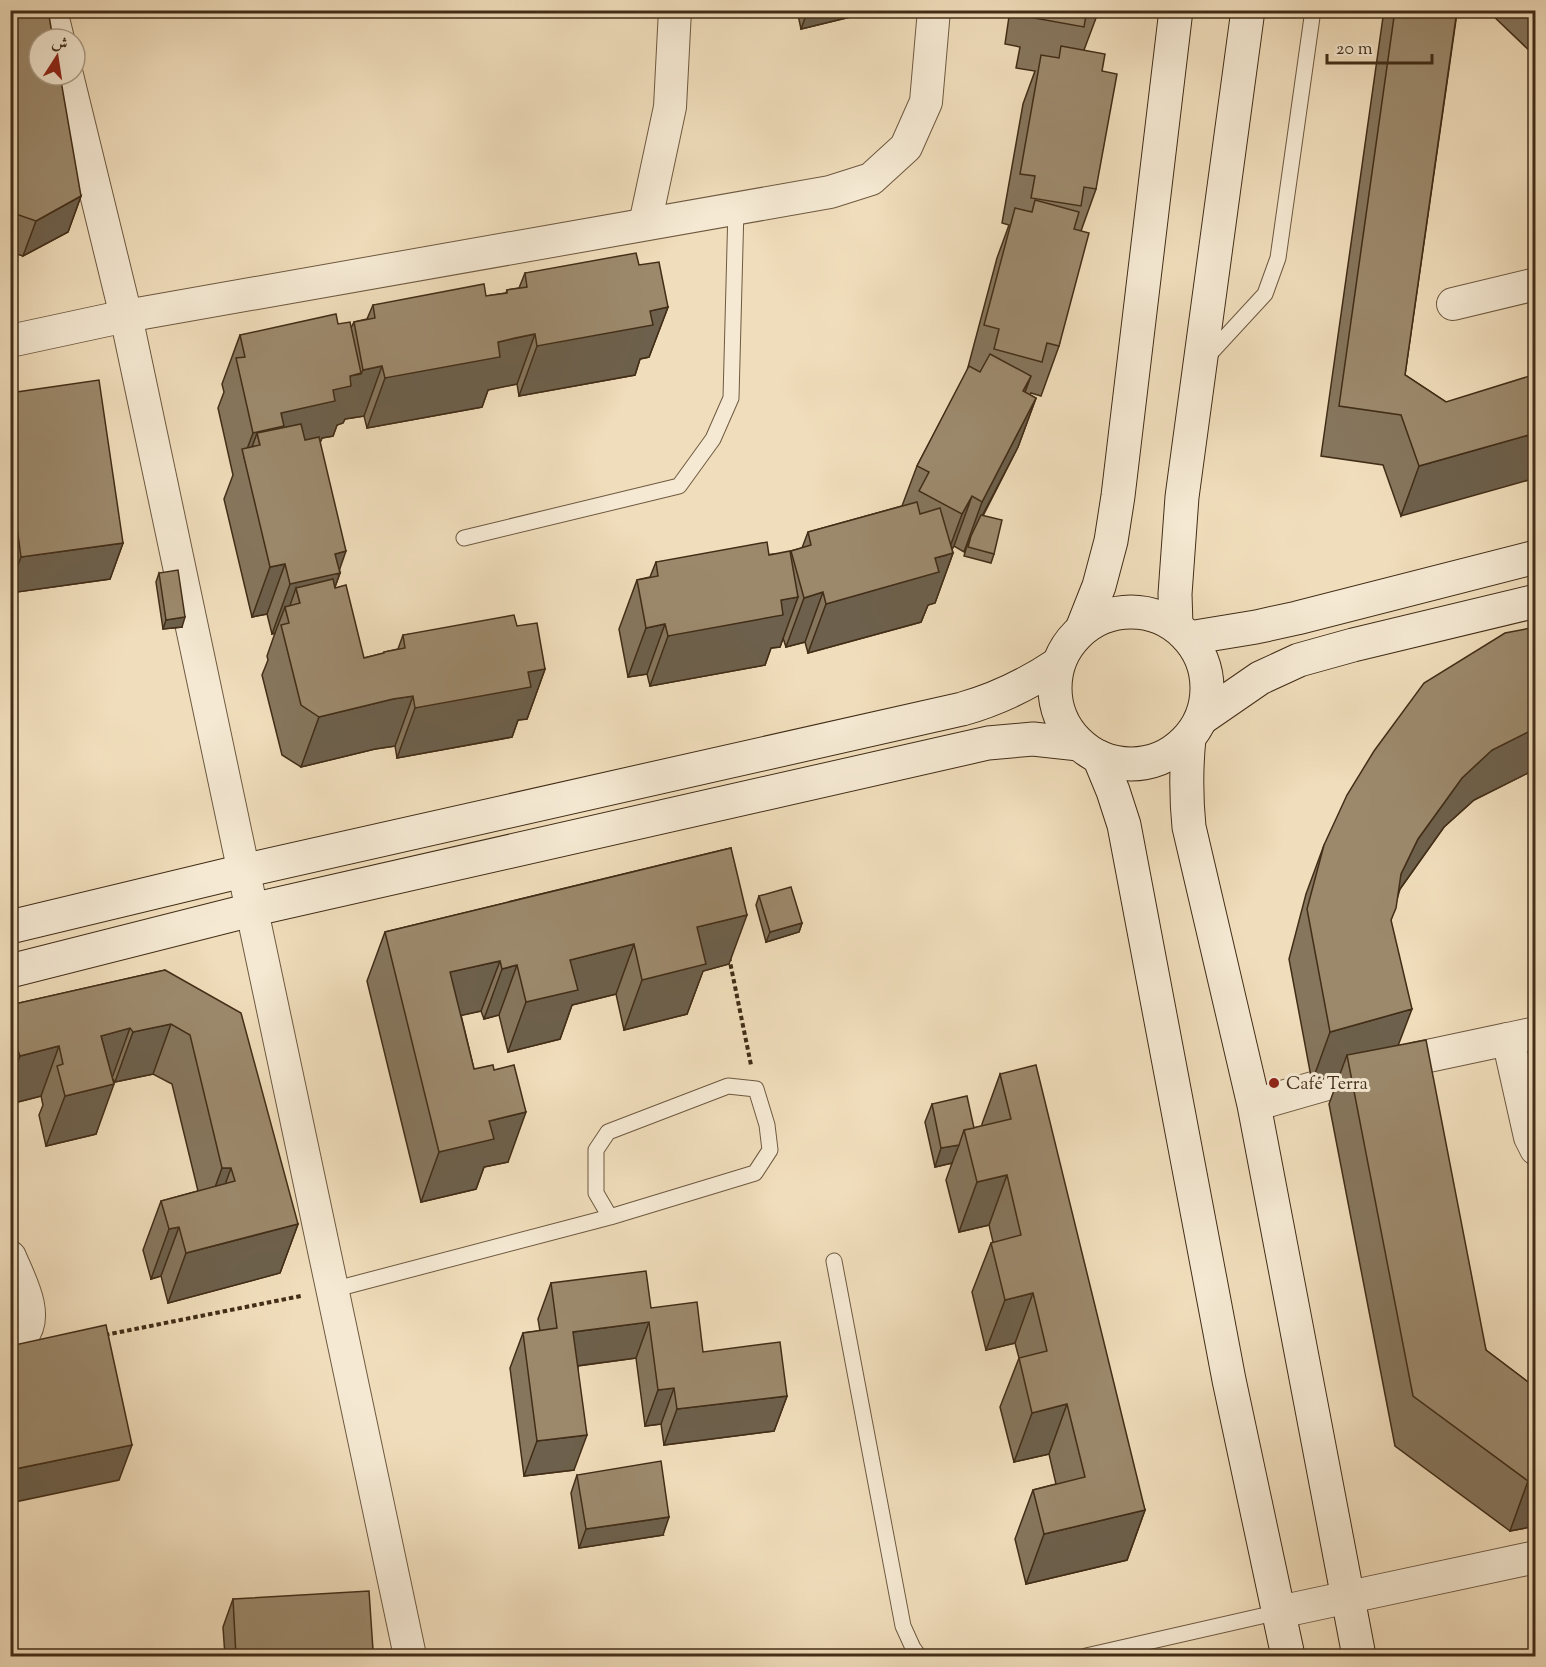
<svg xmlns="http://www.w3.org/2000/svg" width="1546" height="1667" viewBox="0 0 1546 1667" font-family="'Sorts Mill Goudy',Amiri,serif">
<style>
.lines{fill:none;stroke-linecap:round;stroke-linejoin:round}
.lane-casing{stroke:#6e5940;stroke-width:17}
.street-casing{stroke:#6e5940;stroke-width:34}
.secondary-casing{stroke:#422d17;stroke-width:35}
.path{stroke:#422d17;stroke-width:4;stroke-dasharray:4.5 3;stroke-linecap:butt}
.lane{stroke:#f5e9d3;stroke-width:15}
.street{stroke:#f5e9d3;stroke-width:32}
.secondary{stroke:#f5e9d3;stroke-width:33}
.wall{fill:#86765d;stroke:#422d17;stroke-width:1.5}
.shaded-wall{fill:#6d604c;stroke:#422d17;stroke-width:1.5}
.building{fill:#9c896c;stroke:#422d17;stroke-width:1.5}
.poi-dot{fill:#8f2418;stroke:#f5e9d3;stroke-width:2}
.labels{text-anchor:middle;stroke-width:6;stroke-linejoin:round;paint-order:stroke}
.poi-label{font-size:18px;fill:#422d17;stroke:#f5e9d3;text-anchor:start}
</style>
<rect width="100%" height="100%" fill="#f0ddbb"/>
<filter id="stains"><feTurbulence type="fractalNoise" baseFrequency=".00333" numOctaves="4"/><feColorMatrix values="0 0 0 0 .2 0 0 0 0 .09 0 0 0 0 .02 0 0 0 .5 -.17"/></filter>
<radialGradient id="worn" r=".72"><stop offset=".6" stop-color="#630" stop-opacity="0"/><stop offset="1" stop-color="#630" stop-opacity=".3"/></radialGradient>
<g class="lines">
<!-- lane casing -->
<g class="lane-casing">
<g id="lane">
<polyline points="1206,358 1265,294 1278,258 1313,10"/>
<polyline points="464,538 679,486 713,439 731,398 736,208"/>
<polyline points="834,1261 903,1626 913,1648 919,1656"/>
<polyline points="332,1290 610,1217 755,1173 770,1150 767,1125 756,1089 728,1086 608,1132 596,1150 596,1193 610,1217"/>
<polyline points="1086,1656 1279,1612"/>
</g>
</g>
<!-- street casing -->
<g class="street-casing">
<g id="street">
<polyline points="51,10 58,39"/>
<polyline points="67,75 126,316 410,1656"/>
<polyline points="645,224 670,107 675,10"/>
<polyline points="1453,304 1536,284"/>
<polyline points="10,341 126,316 830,192 871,179 906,147 926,102 934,10"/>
<polyline points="1536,1033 1508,1039 1530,1137 1536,1149"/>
<polyline points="1254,1105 1414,1059 1508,1039"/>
<path d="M10,1257C19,1279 40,1315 22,1336C19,1339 14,1342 10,1345"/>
<polyline points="1279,1612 1536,1557"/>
</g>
</g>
<!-- secondary casing -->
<g class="secondary-casing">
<g id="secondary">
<circle cx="1131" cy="688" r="76"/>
<polyline points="1176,626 1175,594 1182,497 1248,10"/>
<polyline points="1082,629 1099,586 1111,541 1118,496 1176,10"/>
<polyline points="1189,638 1256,627 1297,618 1536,557"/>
<polyline points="1202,718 1260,678 1299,660 1353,645 1536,601"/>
<path d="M1189,738C1186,768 1186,797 1189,827L1254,1105L1359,1656"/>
<polyline points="1099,757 1113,791 1124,825 1229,1380 1288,1656"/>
<path d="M10,927L243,871L962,709C998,699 1028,684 1058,664"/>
<polyline points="10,971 251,910 988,743 1033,739 1079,744"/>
</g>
</g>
<!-- path -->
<g class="path">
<polyline points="729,957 751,1065"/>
<polyline points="105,1335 301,1296"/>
</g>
<!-- lane -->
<use href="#lane" class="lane"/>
<!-- street -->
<use href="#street" class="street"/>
<!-- secondary -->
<use href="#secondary" class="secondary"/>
</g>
<!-- wall -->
<g class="wall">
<polygon points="10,10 81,196 68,232 23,256 10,252"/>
<polygon points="797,10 853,10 850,17 801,29"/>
<polygon points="1010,10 1099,10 1084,50 1102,71 1096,189 1081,231 1059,346 1041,396 1031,393 1030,395 1036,398 1018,447 983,516 994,554 991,563 964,556 967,545 964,552 954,546 952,549 953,553 935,603 928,605 921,622 808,653 805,642 786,647 783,638 780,647 771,648 765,665 650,686 647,674 628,677 619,629 637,580 650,577 656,562 790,553 791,551 802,548 808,532 902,506 917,466 967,371 997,258 1009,225 1002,223 1023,104 1035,71 1016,68 1020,47 1005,44"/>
<polygon points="1384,10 1463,10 1457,13 1405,375 1446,402 1401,516 1383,465 1321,456"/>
<polygon points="1487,10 1536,10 1536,57"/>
<polygon points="639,265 668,307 649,357 640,359 635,375 519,396 517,384 496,388 488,390 482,407 367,428 364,416 345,419 343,423 337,425 333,436 322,438 320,442 340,573 335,587 364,658 384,653 384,652 398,649 403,635 517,626 545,669 527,719 518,720 512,737 397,758 395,746 375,749 301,767 282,755 262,675 268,660 267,656 275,633 272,634 267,614 252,617 224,499 233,475 218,408 224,392 222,384 240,335 338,324 351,328 354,322 367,319 373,305 486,296 506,293 507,290 519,288 525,273"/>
<polygon points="10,393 123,543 110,579 10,593"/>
<polygon points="159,573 182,627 163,629 156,582"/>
<polygon points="1530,772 1474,800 1444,827 1400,889 1391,920 1398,1045 1486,1350 1536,1388 1536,1526 1510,1531 1395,1446 1329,1104 1340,1074 1312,1082 1289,959 1306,894 1324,845"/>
<polygon points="731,848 729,964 703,971 687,1014 624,1030 616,994 572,1005 560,1039 508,1052 499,1015 484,1019 481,1011 461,1015 474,1069 508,1162 484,1167 476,1189 421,1202 367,981 385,932"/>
<polygon points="759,896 802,923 799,932 766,942 756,905"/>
<polygon points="165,970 298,1224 280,1273 168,1303 161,1276 151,1279 143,1250 161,1201 198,1191 172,1084 153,1074 115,1082 112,1078 96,1134 46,1146 39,1115 43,1105 41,1096 10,1104 10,1005"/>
<polygon points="1000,1074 1145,1510 1127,1560 1026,1584 1015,1539 1033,1490 1056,1484 1049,1454 1014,1462 1000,1407 1019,1358 1015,1343 986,1350 972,1292 991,1243 993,1242 989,1225 959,1232 946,1180 952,1163 935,1167 925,1122 932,1104 974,1128 982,1126 982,1124"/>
<polygon points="551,1283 651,1308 703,1352 787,1396 774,1431 664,1445 661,1424 645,1426 636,1358 578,1366 574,1470 524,1476 510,1368 523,1333 540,1331 538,1319"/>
<polygon points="577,1475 663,1535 579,1548 571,1493"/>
<polygon points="233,1599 370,1656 225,1656 223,1627"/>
</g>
<!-- shaded-wall -->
<g class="shaded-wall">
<polygon points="808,10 853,10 850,17 801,29"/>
<polygon points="81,196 68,232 23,256 36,221"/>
<polygon points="668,307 649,357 640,359 635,375 519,396 537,346 650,311"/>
<polygon points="535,334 517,384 488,390 482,407 367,428 385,378 498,342"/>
<polygon points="382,366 364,416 345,419 343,423 337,425 333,436 322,438 317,451 260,445 257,433 246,464 244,457 253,433 281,413 333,390 350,376 361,374 363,370"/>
<polygon points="1031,376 1013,425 1023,391"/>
<polygon points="1036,398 1018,447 969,541 971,536 964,552 982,502"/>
<polygon points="1536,433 1536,478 1401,516 1419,466"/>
<polygon points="972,496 954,546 949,554 953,553 935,603 928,605 921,622 808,653 826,604 935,558 947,555 962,514"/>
<polygon points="123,543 110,579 10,593 10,586 21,557"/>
<polygon points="346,551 338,574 340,573 322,623 300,603 296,588 287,614 285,607 275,633 272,634 290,584 335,554"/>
<polygon points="285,564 267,614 252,617 270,567"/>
<polygon points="823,592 805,642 786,647 804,598"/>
<polygon points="798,597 780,647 771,648 765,665 650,686 668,636 781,600"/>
<polygon points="185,617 182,627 163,629 166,620"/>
<polygon points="665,624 647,674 628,677 646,628"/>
<polygon points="545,669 527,719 518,720 512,737 397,758 415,708 528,672"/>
<polygon points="413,696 395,746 375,749 301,767 319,717 393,699"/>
<polygon points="1536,728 1536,770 1530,772 1474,800 1444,827 1400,889 1383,924 1401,874 1418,839 1462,778 1492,750"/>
<polygon points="747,915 729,964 703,971 687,1014 624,1030 642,980 697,927"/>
<polygon points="802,923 799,932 766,942 770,932"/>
<polygon points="634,944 616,994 572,1005 560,1039 508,1052 526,1002 570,960"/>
<polygon points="500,961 481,1011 432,1022 450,972"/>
<polygon points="517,965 499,1015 484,1019 502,969"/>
<polygon points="1412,1009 1393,1059 1347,1055 1340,1074 1312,1082 1330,1032"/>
<polygon points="171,1024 153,1074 115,1082 133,1032"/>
<polygon points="130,1028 112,1078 101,1036"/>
<polygon points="59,1046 41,1096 10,1104 10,1081 20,1056"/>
<polygon points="18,1051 10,1071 10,1053"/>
<polygon points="114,1084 96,1134 46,1146 65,1096"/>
<polygon points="526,1112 508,1162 484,1167 476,1189 421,1202 439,1152 489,1121"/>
<polygon points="959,1145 952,1163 935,1167 941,1148"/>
<polygon points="222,1168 231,1168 213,1218 204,1218"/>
<polygon points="1007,1175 989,1225 959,1232 977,1182"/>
<polygon points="298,1224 280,1273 168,1303 186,1253"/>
<polygon points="179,1227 161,1276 151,1279 169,1229"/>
<polygon points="1033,1293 1015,1343 986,1350 1005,1300"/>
<polygon points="649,1322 636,1358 560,1368 573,1332"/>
<polygon points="674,1388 661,1424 645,1426 658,1390"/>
<polygon points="787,1396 774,1431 664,1445 677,1409"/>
<polygon points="1067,1404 1049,1454 1014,1462 1032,1413"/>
<polygon points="587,1435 574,1470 524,1476 537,1441"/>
<polygon points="132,1445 119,1480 10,1503 10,1470"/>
<polygon points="1536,1480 1536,1526 1510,1531 1528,1481"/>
<polygon points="1145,1510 1127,1560 1026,1584 1044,1534"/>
<polygon points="669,1517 663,1535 579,1548 586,1529"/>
<polygon points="373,1650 370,1656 258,1656"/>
</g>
<!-- building -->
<g class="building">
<polygon points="10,10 48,10 53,39 39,39 39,75 60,75 81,196 36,221 10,212"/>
<polygon points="1036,10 1087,10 1084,27 1034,18"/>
<polygon points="1395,10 1457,10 1405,375 1446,402 1536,374 1536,433 1419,466 1401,415 1339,406"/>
<polygon points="1061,46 1105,54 1102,71 1117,74 1096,189 1084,187 1081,206 1031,198 1035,176 1020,174 1041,55 1059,58"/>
<polygon points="1035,200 1079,212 1074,229 1089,233 1059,346 1047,343 1042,362 994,349 999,329 984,325 1015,208 1032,212"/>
<polygon points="636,253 639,265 659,262 668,307 650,311 653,325 537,346 535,334 515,338 498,342 500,357 385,378 382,366 363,370 354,322 375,318 373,305 484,284 486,296 507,293 507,290 527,287 525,273"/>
<polygon points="336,314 338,324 350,322 361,373 350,376 351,386 333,390 335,401 281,413 284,426 253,433 236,358 245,357 240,335"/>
<polygon points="990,354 1031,376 1023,391 1036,398 982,502 972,496 962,514 919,491 929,472 917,466 969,366 980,372"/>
<polygon points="99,380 123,543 21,557 12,490 10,490 10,393"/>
<polygon points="301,424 305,440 319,437 346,551 335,554 340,573 290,584 285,564 270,567 242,449 260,445 257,433"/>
<polygon points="917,502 920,514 940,508 953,553 935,558 939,572 826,604 823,592 804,598 791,551 811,545 808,532"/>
<polygon points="981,515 1002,520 994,554 968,547 971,536"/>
<polygon points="767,542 769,555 790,551 798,597 781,600 783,615 668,636 665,624 646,628 637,580 658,576 656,562"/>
<polygon points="178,570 185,617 166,620 159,573"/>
<polygon points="333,579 335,588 346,585 364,658 384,653 384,652 405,648 403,635 514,615 517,626 537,623 545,669 528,672 531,687 415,708 413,696 393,699 319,717 301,705 281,625 289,623 285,607 300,603 296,588"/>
<polygon points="1536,627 1536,728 1492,750 1462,778 1418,839 1401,874 1396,908 1391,920 1412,1009 1330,1032 1307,909 1324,845 1347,795 1374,751 1424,683 1505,633"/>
<polygon points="731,848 747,915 697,927 706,964 642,980 634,944 570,960 578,990 526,1002 517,965 502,969 500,961 450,972 474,1069 493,1065 494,1070 514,1065 526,1112 489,1121 494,1139 439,1152 385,932"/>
<polygon points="791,887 802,923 770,932 759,896"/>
<polygon points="165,970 241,1013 298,1224 186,1253 179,1227 169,1229 161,1201 235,1181 231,1168 222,1168 190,1035 171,1024 133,1032 130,1028 101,1036 114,1084 65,1096 57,1066 63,1064 59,1046 20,1056 18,1051 10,1053 10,1005"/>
<polygon points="1426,1040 1486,1350 1536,1388 1536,1480 1528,1481 1413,1396 1347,1055"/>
<polygon points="1036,1065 1145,1510 1044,1534 1033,1490 1085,1477 1067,1404 1032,1413 1019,1358 1047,1351 1033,1293 1005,1300 991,1243 1021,1235 1007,1175 977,1182 964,1130 1011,1119 1000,1074"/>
<polygon points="967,1096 974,1128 964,1130 959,1145 941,1148 932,1104"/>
<polygon points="646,1271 651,1308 697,1302 703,1352 780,1342 787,1396 677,1409 674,1388 658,1390 649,1322 573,1332 587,1435 537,1441 523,1333 557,1328 551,1283"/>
<polygon points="106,1325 132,1445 10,1470 10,1346"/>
<polygon points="661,1461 669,1517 586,1529 577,1475"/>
<polygon points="369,1591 373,1650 258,1656 236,1656 233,1599"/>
</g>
<!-- markers -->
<circle class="poi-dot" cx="1274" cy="1083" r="6"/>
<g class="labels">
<!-- poi labels -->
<g class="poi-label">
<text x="1286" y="1089">Café Terra</text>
</g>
</g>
<!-- margin -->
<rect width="1546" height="1667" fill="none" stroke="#f0ddbb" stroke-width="36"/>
<rect x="12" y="12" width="1522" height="1643" fill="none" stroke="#422d17" stroke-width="3"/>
<rect x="18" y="18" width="1510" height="1631" fill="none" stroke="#422d17" stroke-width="1.5"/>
<!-- north arrow -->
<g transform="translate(57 57) rotate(12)"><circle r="28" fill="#f5e9d3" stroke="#ad9e88" stroke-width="1.5"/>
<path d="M0-4.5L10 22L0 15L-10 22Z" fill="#8f2418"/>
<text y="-9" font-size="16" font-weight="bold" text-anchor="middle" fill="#422d17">ش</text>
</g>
<!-- scale -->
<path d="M1327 54v9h105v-9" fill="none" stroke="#422d17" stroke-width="3"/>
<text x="1336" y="54" font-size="18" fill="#422d17" stroke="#f5e9d3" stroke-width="4.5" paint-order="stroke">20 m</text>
<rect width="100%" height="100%" filter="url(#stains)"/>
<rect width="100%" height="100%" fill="url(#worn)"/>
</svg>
